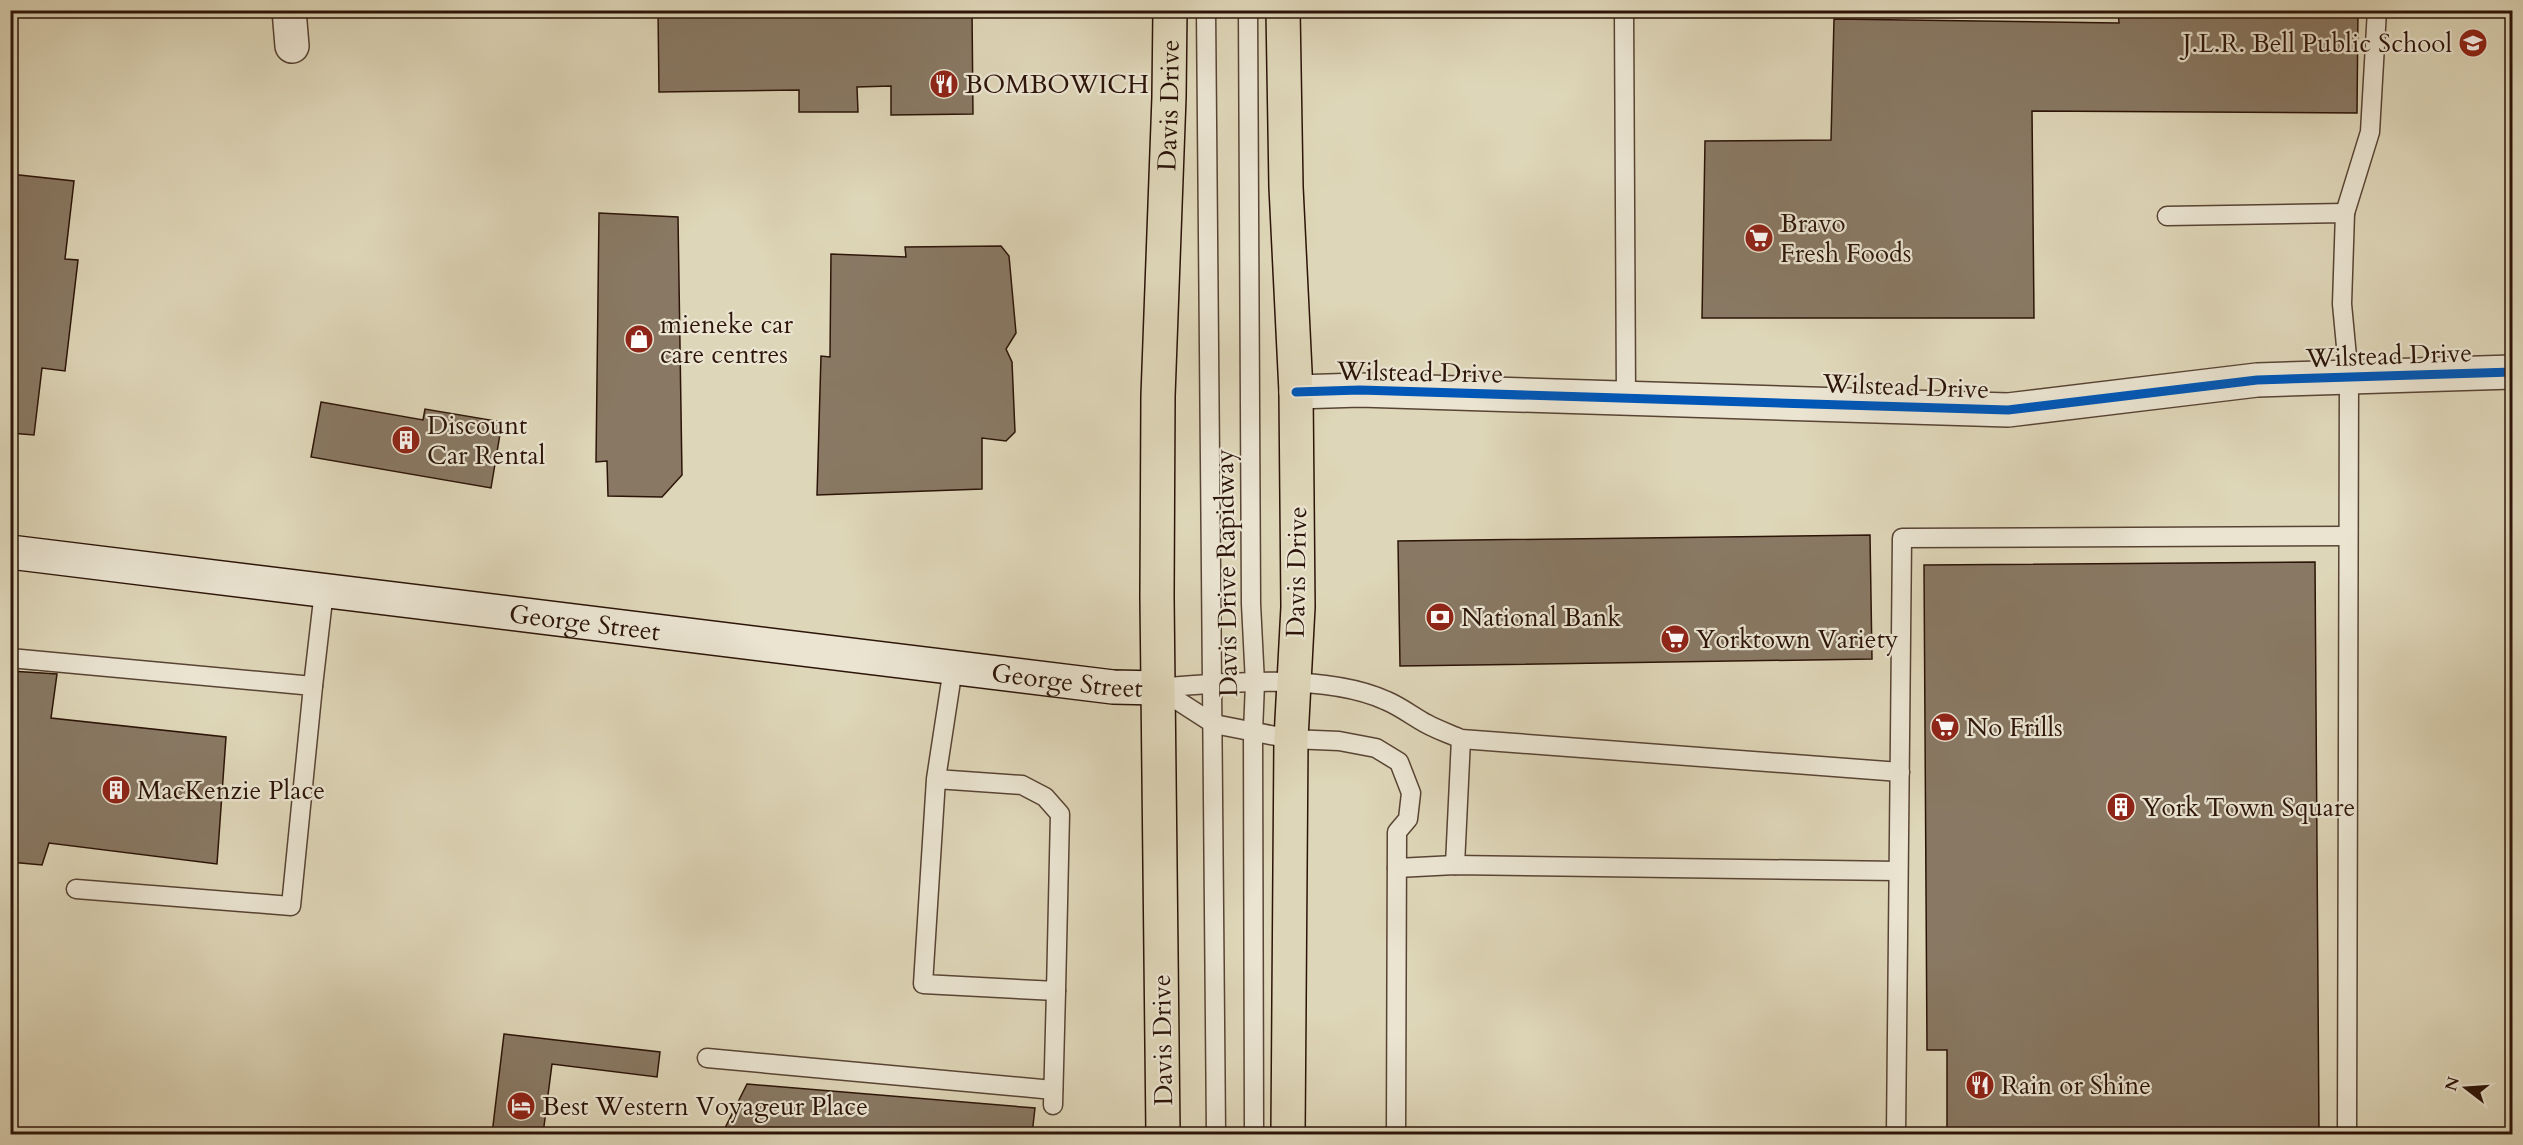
<svg xmlns="http://www.w3.org/2000/svg" width="2523" height="1145" viewBox="0 0 2523 1145" font-family="Cardo,serif">
<style>
.building{fill:#897964;stroke:#2c1408;stroke-width:1.5}
.lines{fill:none;stroke-linecap:round;stroke-linejoin:round}
.service-casing{stroke:#584434;stroke-width:21}
.minor-casing{stroke:#584434;stroke-width:36}
.secondary-casing{stroke:#2c1408;stroke-width:36}
.primary-casing{stroke:#2c1408;stroke-width:36}
.service{stroke:#eae4d1;stroke-width:18}
.minor{stroke:#eae4d1;stroke-width:33}
.secondary{stroke:#eae4d1;stroke-width:33}
.primary{stroke:#ded6b8;stroke-width:33}
.cycleway-casing{stroke:#eae4d1;stroke-width:13}
.cycleway{stroke:#0057b8;stroke-width:9}
.labels{text-anchor:middle;stroke-width:4.5;stroke-linejoin:round;paint-order:stroke}
.poi-label{font-size:26px;fill:#2c1408;stroke:#eae4d1;text-anchor:start}
.street-label{font-size:26px;fill:#2c1408;stroke:#eae4d1}
</style>
<rect width="100%" height="100%" fill="#ded6b8"/>
<filter id="stains"><feTurbulence type="fractalNoise" baseFrequency=".00333" numOctaves="4"/><feColorMatrix values="0 0 0 0 .2 0 0 0 0 .09 0 0 0 0 .02 0 0 0 .5 -.17"/></filter>
<radialGradient id="worn" r=".72"><stop offset=".6" stop-color="#630" stop-opacity="0"/><stop offset="1" stop-color="#630" stop-opacity=".3"/></radialGradient>
<!-- building -->
<g class="building">
<polygon points="658,10 972,10 973,114 891,115 891,86 857,87 858,112 799,112 799,90 659,92"/>
<polygon points="2118,10 2358,10 2357,113 2032,111 2034,318 1702,318 1705,141 1831,140 1834,19 2119,23"/>
<polygon points="10,174 74,181 65,259 78,260 65,371 42,368 34,435 10,433"/>
<polygon points="599,213 678,217 682,475 662,497 608,496 607,461 596,462"/>
<polygon points="1001,246 1009,256 1016,333 1006,349 1012,362 1015,432 1006,441 982,438 982,489 817,495 821,356 830,357 831,254 906,257 905,247"/>
<polygon points="321,402 423,420 425,409 502,422 491,488 311,457"/>
<polygon points="1870,535 1872,659 1400,666 1398,541"/>
<polygon points="2315,562 2319,1134 1947,1134 1947,1050 1927,1050 1924,565"/>
<polygon points="10,671 57,674 51,718 226,737 217,864 49,843 42,865 10,862"/>
<polygon points="504,1034 660,1052 657,1077 552,1064 543,1134 492,1134"/>
<polygon points="747,1084 1035,1108 1032,1134 722,1134"/>
</g>
<g class="lines">
<!-- service casing -->
<g class="service-casing">
<g id="service">
<polyline points="1206,10 1216,1134"/>
<polyline points="1248,10 1251,604 1255,683 1253,732 1254,1134"/>
<polyline points="1624,10 1626,398"/>
<polyline points="2345,213 2370,132 2377,10"/>
<polyline points="2167,216 2345,213 2342,304 2349,378 2347,1134"/>
<polyline points="10,658 313,686 291,906 76,889"/>
<polyline points="313,686 324,591"/>
<path d="M1158,688C1224,682 1327,673 1387,701C1401,707 1414,717 1427,724C1438,730 1450,734 1461,739L1900,772"/>
<polyline points="1158,688 1214,724 1291,739 1339,741 1376,748 1399,762 1411,793 1408,819 1397,832 1396,1134"/>
<polyline points="936,779 1022,785 1045,797 1060,814 1056,991 923,984 936,779 953,668"/>
<polyline points="1455,865 1461,739"/>
<polyline points="1397,868 1455,865 1898,871"/>
<polyline points="707,1058 1053,1090"/>
<polyline points="1053,1105 1056,991"/>
<polyline points="1896,1134 1902,538 2348,536"/>
</g>
</g>
<!-- minor casing -->
<g class="minor-casing">
<g id="minor">
<polyline points="289,10 292,46"/>
<polyline points="1296,392 1360,390 2008,410 2257,380 2512,372"/>
</g>
</g>
<!-- secondary casing -->
<g class="secondary-casing">
<g id="secondary">
<path id="s1" d="M10,552L1113,687L1158,688"/>
</g>
</g>
<!-- primary casing -->
<g class="primary-casing">
<g id="primary">
<polyline points="1283,10 1286,187 1296,392 1298,607 1291,739 1288,1134"/>
<path id="s2" d="M1163,1134L1157,597L1158,396L1169,97L1170,10"/>
</g>
</g>
<!-- service -->
<use href="#service" class="service"/>
<!-- minor -->
<use href="#minor" class="minor"/>
<!-- secondary -->
<use href="#secondary" class="secondary"/>
<!-- primary -->
<use href="#primary" class="primary"/>
<!-- cycleway casing -->
<g class="cycleway-casing">
<polyline id="cycleway" points="1296,392 1360,390 2008,410 2257,380 2512,372"/>
</g>
<!-- cycleway -->
<use href="#cycleway" class="cycleway"/>
</g>
<!-- icons -->
<defs>
<g id="school-disc" transform="scale(1.5)"><circle r="9.5" fill="#8f2418" stroke="#eae4d1"/><path d="M0-5L7-2L0 1L-7-2ZM-4 1L0 2.5L4 1V4Q0 6-4 4Z" fill="#fff"/></g>
<g id="restaurant-disc" transform="scale(1.5)"><circle r="9.5" fill="#8f2418" stroke="#eae4d1"/><path d="M-5-6h1v4h1v-4h1v4h1v-4h1v5L-1.5 .5V6h-2V.5L-5-1ZM5-6V6H3V1.5H1.5Q1.5-4 5-6Z" fill="#fff"/></g>
<g id="supermarket-disc" transform="scale(1.5)"><circle r="9.5" fill="#8f2418" stroke="#eae4d1"/><path d="M-6-5.5h2.5l.6 2H6L4.5 2H-2.5L-4.4-4H-6ZM-1.5 3.2a1.3 1.3 0 1 0 .1 0ZM3 3.2a1.3 1.3 0 1 0 .1 0Z" fill="#fff"/></g>
<g id="shop-disc" transform="scale(1.5)"><circle r="9.5" fill="#8f2418" stroke="#eae4d1"/><path d="M-5-2.5h2.3a2.7 3.5 0 0 1 5.4 0H5L5.5 6h-11ZM-1.5-2.5h3a1.5 2.3 0 0 0-3 0Z" fill="#fff"/></g>
<g id="building-disc" transform="scale(1.5)"><circle r="9.5" fill="#8f2418" stroke="#eae4d1"/><path d="M-4-6H4V6H1V3H-1V6H-4ZM-2.5-4.3h1.7v1.8h-1.7ZM.8-4.3h1.7v1.8H.8ZM-2.5-1h1.7V.8h-1.7ZM.8-1h1.7V.8H.8Z" fill="#fff"/></g>
<g id="bank-disc" transform="scale(1.5)"><circle r="9.5" fill="#8f2418" stroke="#eae4d1"/><path d="M-6-4H6V4H-6ZM0-2.3a2.3 2.3 0 1 0 0 4.6a2.3 2.3 0 1 0 0-4.6Z" fill="#fff"/></g>
<g id="hotel-disc" transform="scale(1.5)"><circle r="9.5" fill="#8f2418" stroke="#eae4d1"/><path d="M-6-4.5h1.5V1H6V5H4.5V3h-9V5H-6ZM-4 0a1.8 1.8 0 1 1 3.6 0ZM.5 0V-2.5h3Q6-2.5 6 0Z" fill="#fff"/></g>
</defs>
<g fill-rule="evenodd">
<use href="#school-disc" x="2473" y="43"/>
<use href="#restaurant-disc" x="944" y="84"/>
<use href="#supermarket-disc" x="1759" y="238"/>
<use href="#shop-disc" x="639" y="339"/>
<use href="#building-disc" x="406" y="440"/>
<use href="#bank-disc" x="1440" y="617"/>
<use href="#supermarket-disc" x="1675" y="639"/>
<use href="#supermarket-disc" x="1945" y="727"/>
<use href="#building-disc" x="116" y="790"/>
<use href="#building-disc" x="2121" y="807"/>
<use href="#restaurant-disc" x="1980" y="1085"/>
<use href="#hotel-disc" x="521" y="1106"/>
</g>
<g class="labels">
<!-- poi labels -->
<g class="poi-label">
<text x="2452" y="52" text-anchor="end">J.L.R. Bell Public School</text>
<text x="965" y="93">BOMBOWICH</text>
<text x="1780" y="232">Bravo<tspan x="1780" dy="30">Fresh Foods</tspan></text>
<text x="660" y="333">mieneke car<tspan x="660" dy="30">care centres</tspan></text>
<text x="427" y="434">Discount<tspan x="427" dy="30">Car Rental</tspan></text>
<text x="1461" y="626">National Bank</text>
<text x="1696" y="648">Yorktown Variety</text>
<text x="1966" y="736">No Frills</text>
<text x="137" y="799">MacKenzie Place</text>
<text x="2142" y="816">York Town Square</text>
<text x="2001" y="1094">Rain or Shine</text>
<text x="542" y="1115">Best Western Voyageur Place</text>
</g>
<!-- street labels -->
<g class="street-label">
<text dy="9" stroke="none"><textPath href="#s2" startOffset="1029">Davis Drive</textPath></text>
<text transform="translate(2389 355) rotate(-2)" y="9">Wilstead Drive</text>
<text transform="translate(1420 372) rotate(1)" y="9">Wilstead Drive</text>
<text transform="translate(1906 386) rotate(2)" y="9">Wilstead Drive</text>
<text transform="translate(1296 572) rotate(-89)" y="9">Davis Drive</text>
<text transform="translate(1226 573) rotate(-91)" y="9">Davis Drive Rapidway</text>
<text dy="9" stroke="none"><textPath href="#s1" startOffset="579">George Street</textPath></text>
<text dy="9" stroke="none"><textPath href="#s1" startOffset="1065">George Street</textPath></text>
<text transform="translate(1162 1040) rotate(-91)" y="9">Davis Drive</text>
</g>
</g>
<!-- margin -->
<rect width="2523" height="1145" fill="none" stroke="#ded6b8" stroke-width="36"/>
<rect x="12" y="12" width="2499" height="1121" fill="none" stroke="#2c1408" stroke-width="3"/>
<rect x="18" y="18" width="2487" height="1109" fill="none" stroke="#2c1408" stroke-width="1.5"/>
<!-- north arrow -->
<g transform="translate(2466 1088) rotate(287)" stroke="#eae4d1" stroke-width="4.5" paint-order="stroke">
<path d="M0-4.5L10 22L0 15L-10 22Z" fill="#2c1408"/>
<text y="-9" font-size="16" font-weight="bold" text-anchor="middle" fill="#2c1408">N</text>
</g>
<rect width="100%" height="100%" filter="url(#stains)"/>
<rect width="100%" height="100%" fill="url(#worn)"/>
</svg>
